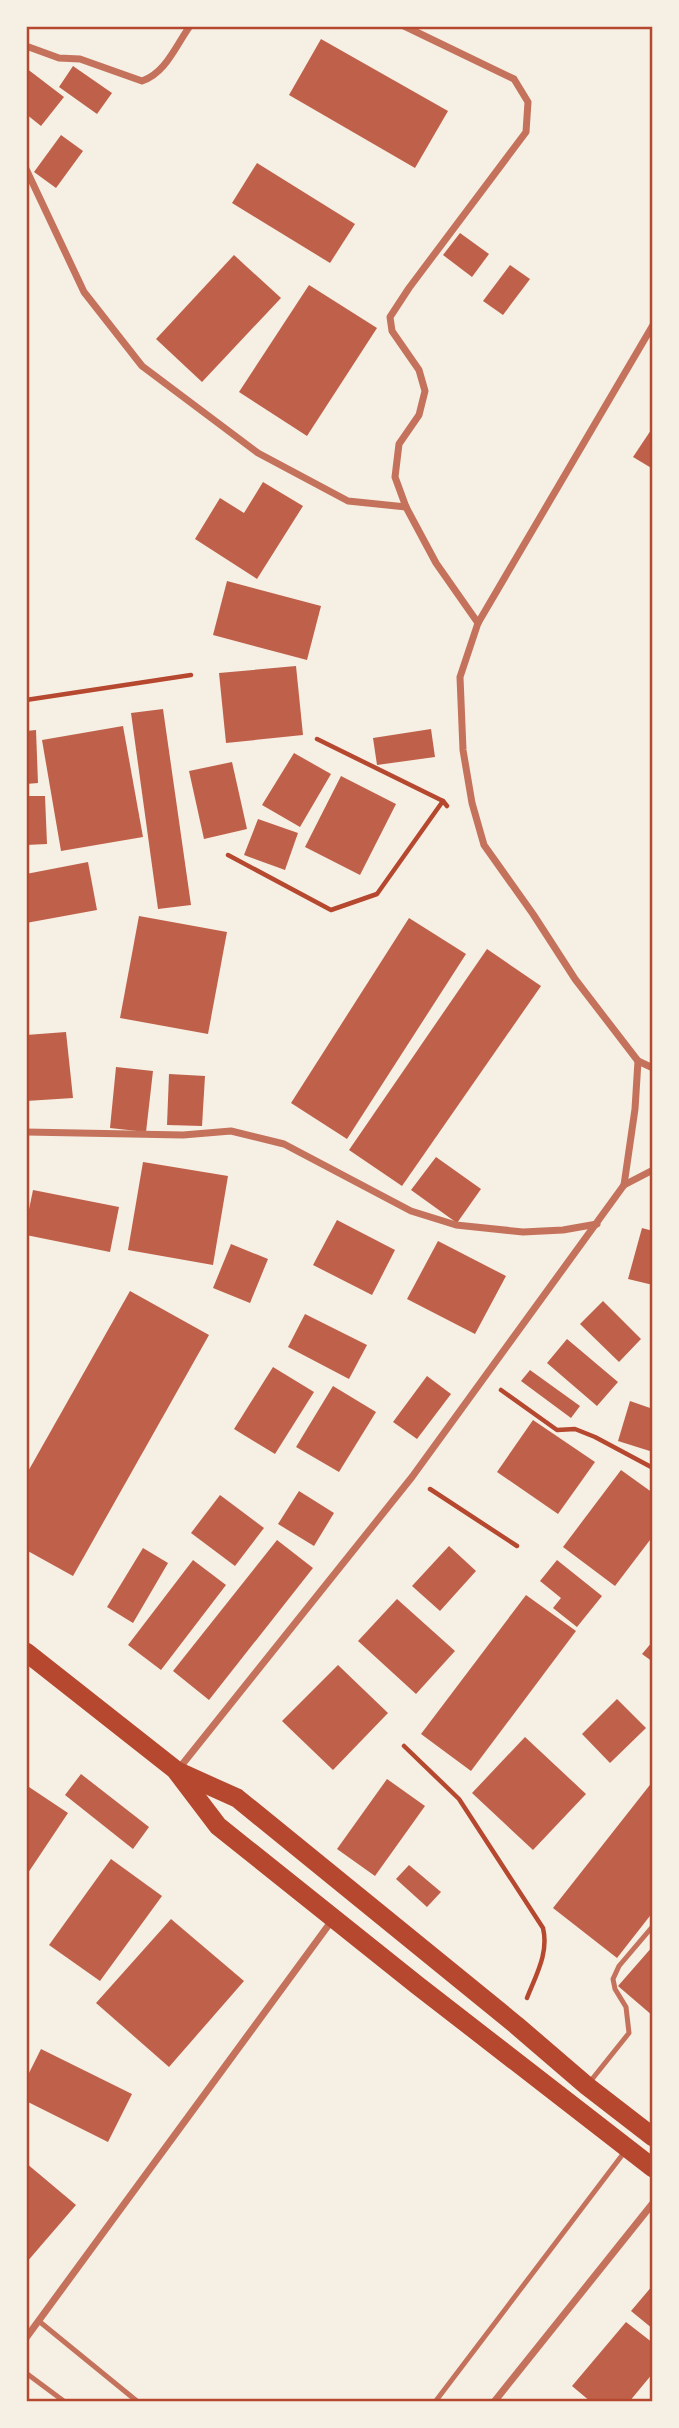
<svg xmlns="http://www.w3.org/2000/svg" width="679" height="2428" viewBox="0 0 679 2428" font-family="'Varela Round',sans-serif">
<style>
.building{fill:#bf614a}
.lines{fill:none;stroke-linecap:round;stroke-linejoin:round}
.path{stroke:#b5482f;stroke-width:4.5}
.service{stroke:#c5725c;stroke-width:5}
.minor{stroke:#c5725c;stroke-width:7}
.trunk{stroke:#b5482f;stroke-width:19}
.neatline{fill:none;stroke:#b5482f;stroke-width:2.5}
</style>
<rect width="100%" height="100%" fill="#f6efe4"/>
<!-- building -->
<g class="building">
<polygon points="321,39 448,111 415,168 289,95"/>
<polygon points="73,66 112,93 97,114 59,87"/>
<polygon points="26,68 64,97 41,126 26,114"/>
<polygon points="61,135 83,151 56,188 34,172"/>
<polygon points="257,163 355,224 330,263 232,203"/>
<polygon points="460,233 489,254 472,277 443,255"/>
<polygon points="234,255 281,298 202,382 156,339"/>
<polygon points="510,265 530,279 503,315 483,301"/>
<polygon points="309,285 377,328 307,436 239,392"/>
<polygon points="653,427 653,469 633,457"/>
<polygon points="263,482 303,506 257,579 195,539 220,498 244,513"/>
<polygon points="227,581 321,606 307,660 213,635"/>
<polygon points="296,666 303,735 226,743 219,673"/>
<polygon points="163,709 191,905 158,909 131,713"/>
<polygon points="123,726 143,837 61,851 42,740"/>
<polygon points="431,729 435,757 377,765 373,738"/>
<polygon points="36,730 38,783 26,784 26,731"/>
<polygon points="294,753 331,774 300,827 262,805"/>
<polygon points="232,762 247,829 204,839 189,771"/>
<polygon points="341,776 396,804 360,875 305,847"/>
<polygon points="26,796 45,796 47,844 26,845"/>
<polygon points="258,819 298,833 285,870 244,855"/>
<polygon points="88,862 97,910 26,923 26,874"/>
<polygon points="139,916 227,932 208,1034 120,1018"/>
<polygon points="409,918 466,954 347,1139 291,1103"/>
<polygon points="487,949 541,986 402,1186 349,1150"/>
<polygon points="66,1032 73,1098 26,1101 26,1035"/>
<polygon points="116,1067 153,1071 146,1132 110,1128"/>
<polygon points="169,1074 205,1076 202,1126 167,1125"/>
<polygon points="436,1157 481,1189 457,1223 411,1190"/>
<polygon points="143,1162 228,1176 213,1265 128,1250"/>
<polygon points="33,1190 119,1207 110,1252 26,1235 26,1224"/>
<polygon points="337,1220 395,1250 372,1295 313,1265"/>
<polygon points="642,1228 653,1231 653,1285 628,1279"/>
<polygon points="438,1241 506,1276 475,1334 407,1299"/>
<polygon points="231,1244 268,1259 250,1303 213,1288"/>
<polygon points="130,1291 209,1335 73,1576 26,1550 26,1475"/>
<polygon points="603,1301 641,1339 619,1362 580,1324"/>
<polygon points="305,1314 367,1345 349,1379 288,1347"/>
<polygon points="567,1339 618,1382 597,1406 547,1363"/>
<polygon points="273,1367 314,1392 275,1454 234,1429"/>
<polygon points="530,1370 580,1406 571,1418 521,1381"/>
<polygon points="427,1376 451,1394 417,1439 393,1422"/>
<polygon points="333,1386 376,1412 339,1472 296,1447"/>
<polygon points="630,1401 653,1409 653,1452 618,1441"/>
<polygon points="533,1420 595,1462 558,1514 497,1472"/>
<polygon points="621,1470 653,1493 653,1536 615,1586 563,1547"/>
<polygon points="299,1491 334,1513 314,1546 278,1524"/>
<polygon points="220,1495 264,1528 235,1566 191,1533"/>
<polygon points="277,1540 313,1568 209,1700 173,1671"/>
<polygon points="449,1546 476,1571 440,1611 412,1586"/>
<polygon points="143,1548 168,1563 133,1623 107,1607"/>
<polygon points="193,1560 226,1585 161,1670 128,1645"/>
<polygon points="557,1560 602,1596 577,1627 553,1608 561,1598 540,1581"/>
<polygon points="526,1595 576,1631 471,1771 421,1734"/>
<polygon points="397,1599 455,1651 416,1694 358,1641"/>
<polygon points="653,1641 653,1662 642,1654"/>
<polygon points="338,1665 388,1713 333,1770 282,1721"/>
<polygon points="617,1699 646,1728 610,1763 582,1734"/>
<polygon points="525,1737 586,1794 533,1850 472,1793"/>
<polygon points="81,1774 149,1827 133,1849 65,1795"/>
<polygon points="387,1779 425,1806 375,1876 337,1849"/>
<polygon points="653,1781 653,1912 617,1958 553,1908"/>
<polygon points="26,1785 68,1813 26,1876"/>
<polygon points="111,1859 162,1896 100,1981 49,1945"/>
<polygon points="409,1865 441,1892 427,1907 396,1879"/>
<polygon points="171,1919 244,1981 169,2067 96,2003"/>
<polygon points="653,1946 653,2016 618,1986"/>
<polygon points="41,2049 132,2094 108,2142 26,2101 26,2079"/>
<polygon points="26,2163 76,2205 26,2263"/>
<polygon points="653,2285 653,2329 631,2311"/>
<polygon points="626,2322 653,2343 653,2373 629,2402 591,2402 572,2386"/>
</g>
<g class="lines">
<!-- path -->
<g class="path">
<polyline points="26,700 191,675"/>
<polyline points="317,739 443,801"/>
<polyline points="228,855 331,910 377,894 443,801 447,806"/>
<polyline points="501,1390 557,1430 575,1429 595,1437 653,1468"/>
<polyline points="430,1489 517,1546"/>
<path d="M404,1746L459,1799L543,1928C549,1953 536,1975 527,1998"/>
</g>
<!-- service -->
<g class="service">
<polyline points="589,2083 629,2033 626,2007 615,1989 613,1979 619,1966 653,1926"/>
<polyline points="40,2322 138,2402"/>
<polyline points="26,2373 65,2402"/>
<polyline points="435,2402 626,2150"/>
</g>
<!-- minor -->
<g class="minor">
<polyline points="404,26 514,79 528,102 526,132 409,288 390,317 392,331 419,370 425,391 419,415 399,444 395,477 406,507 436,563 478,623"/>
<path d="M26,46L59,58L80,59L142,81C166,73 176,45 190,26"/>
<polyline points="26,169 84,292 142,366 258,453 348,501 406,507"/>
<polyline points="638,1061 653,1068"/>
<polyline points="26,1132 183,1135 231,1131 284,1144 411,1211 456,1225 523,1232 563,1230 597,1224"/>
<polyline points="624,1185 653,1170"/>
<polyline points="177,1771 412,1477 624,1185 635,1109 638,1061 575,979 533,914 484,845 472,803 463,750 460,677 478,623 653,325"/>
<polyline points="26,2338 333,1919"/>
<polyline points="494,2402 653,2203"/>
</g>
<!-- trunk -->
<g class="trunk">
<polyline points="26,1652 177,1771 237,1798 516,2025 587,2086 653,2137"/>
<polyline points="177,1772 218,1826 417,1985 653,2168"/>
</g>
</g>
<!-- border -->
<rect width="679" height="2428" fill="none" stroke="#f6efe4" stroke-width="56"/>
<rect x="28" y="28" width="623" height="2372" class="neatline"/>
</svg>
